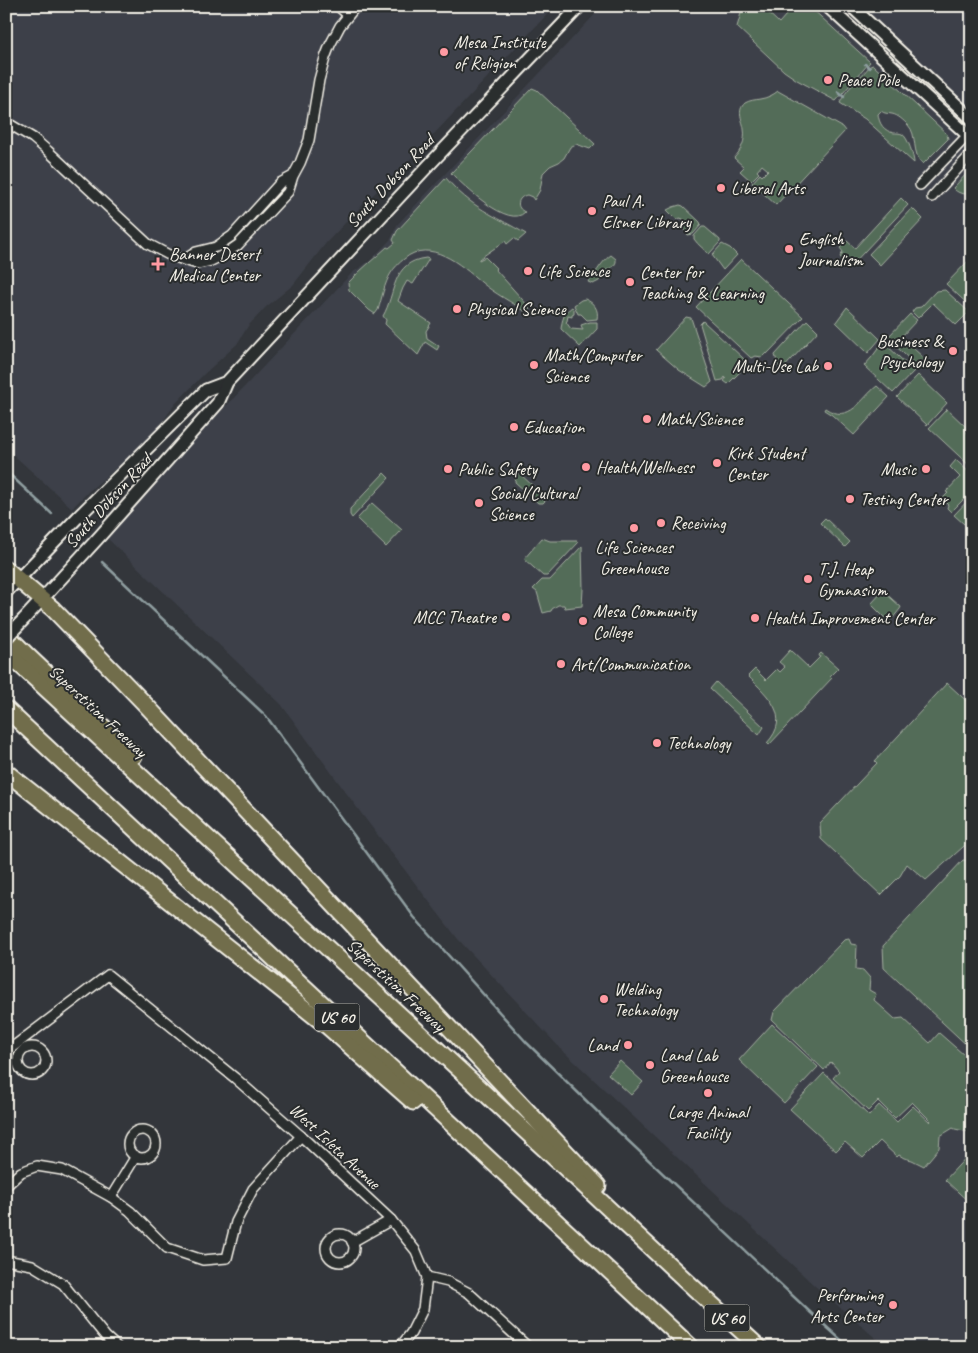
<svg xmlns="http://www.w3.org/2000/svg" width="978" height="1353" viewBox="0 0 978 1353" font-family="Caveat,sans-serif">
<style>
.built{fill:#3e414a}
.green{fill:#536c59;stroke:#a4aea0}
.lines{fill:none;stroke-linecap:round;stroke-linejoin:round}
.stream{stroke:#8f9ea0;stroke-width:2.5}
.minor-casing{stroke:#f4f1e8;stroke-width:12}
.secondary-casing{stroke:#f4f1e8;stroke-width:15}
.motorway-casing{stroke:#f4f1e8;stroke-width:19}
.minor{stroke:#2a2d2e;stroke-width:9}
.secondary{stroke:#2a2d2e;stroke-width:11}
.motorway{stroke:#716d4b;stroke-width:15}
.secondary-bridge-casing{stroke:#f4f1e8;stroke-width:15;stroke-linecap:butt}
.secondary-bridge{stroke:#2a2d2e;stroke-width:11}
.poi-dot{fill:#ff9aa2;stroke:#2a2d2e;stroke-width:2}
.labels{text-anchor:middle;stroke-width:4;stroke-linejoin:round;paint-order:stroke}
.shield{fill:#2a2d2e;stroke:#b7b6b0;stroke-width:1}
.shield-label{font-size:16px;font-weight:bold;fill:#f4f1e8}
.poi-label{font-size:18px;fill:#f4f1e8;stroke:#2a2d2e;text-anchor:start}
.street-label{font-size:18px;fill:#f4f1e8;stroke:#2a2d2e}
</style>
<rect width="100%" height="100%" fill="#33363b"/>
<filter id="ink" filterUnits="userSpaceOnUse"><feTurbulence type="fractalNoise" baseFrequency=".02" numOctaves="2"/><feDisplacementMap in="SourceGraphic" scale="10" xChannelSelector="R" yChannelSelector="G"/><feConvolveMatrix kernelMatrix="1 2 1 2 8 2 1 2 1" color-interpolation-filters="sRGB"/></filter>
<g filter="url(#ink)">
<!-- built -->
<g class="built">
<polygon points="6,6 555,6 397,173 366,201 326,243 293,285 266,307 248,326 237,344 203,375 175,404 156,431 140,448 89,491 72,508 6,448"/>
<polygon points="603,6 820,6 972,145 972,1347 886,1347 814,1285 561,1049 458,939 364,817 281,704 107,538 214,419 352,273 371,260 391,239 397,225"/>
<polygon points="858,6 972,6 972,112"/>
</g>
<!-- green -->
<g class="green">
<polygon points="743,6 761,6 779,23 794,6 809,6 870,62 836,101 797,80 784,71 737,27"/>
<path d="M873,65L947,134L948,139L923,164C911,154 918,135 908,125C904,121 898,115 892,114C887,113 885,114 881,111L878,114C879,124 884,131 894,133C896,133 900,133 902,134C908,137 914,157 914,163L865,119L840,103C845,90 861,77 870,66Z"/>
<path d="M532,88L537,90L595,144L590,149L576,144L570,147L564,158L559,162L550,166L543,173L540,190L534,200L532,197L527,195C517,197 515,208 525,212C509,230 463,185 451,173Z"/>
<path d="M778,91L842,127L845,131L776,205L752,183L760,174L762,176L768,170L762,165L757,171L759,173L751,181L740,171L744,167L734,158C741,151 746,140 744,129C743,120 736,111 745,103C750,100 755,100 760,99C767,98 773,95 778,91Z"/>
<path d="M972,168V192C965,196 957,193 953,188Z"/>
<path d="M446,178C471,208 494,215 526,234L518,241L514,238L507,244L505,241L479,259V260L485,257L496,268L495,269L530,308L526,312C512,302 495,294 481,282C461,265 430,237 404,259C399,263 394,268 391,273C384,284 382,298 378,310L375,314L369,310L349,290L348,283C360,270 374,259 387,247L389,248L395,243L393,240L397,231Z"/>
<polygon points="901,198 908,205 850,267 840,257 843,252 840,248 847,241 855,248"/>
<polygon points="680,205 683,206 700,222 701,225 693,234 688,235 682,227 685,223 683,219 680,218 677,220 667,210 673,207"/>
<polygon points="912,208 923,219 880,265 869,254"/>
<path d="M702,227H705L720,240V242L709,254C704,249 698,245 694,239V236Z"/>
<polygon points="722,244 730,248 737,255 723,270 712,255"/>
<path d="M611,255L616,259V262L614,266L605,271L599,281L593,284L588,282C590,277 594,276 596,272C601,265 604,260 611,255Z"/>
<polygon points="972,257 972,308 946,284"/>
<path d="M426,258L429,259L413,284L407,281L403,288L398,301L431,323L426,331L427,338L439,346L437,350L425,342L418,355L385,324L386,320L383,316C396,294 391,262 426,258Z"/>
<polygon points="741,259 803,317 767,354 766,353 762,357 755,356 751,358 696,307"/>
<polygon points="945,290 969,312 956,325 933,303 918,318 912,312 915,308 921,307 936,291"/>
<path d="M585,299C594,303 599,309 597,319L587,320L581,314H578L574,305L581,300Z"/>
<path d="M572,307L574,309V314L572,315V317L568,316L567,321L566,322L571,329L583,330L581,325L590,322H597V329L580,347L561,329C562,320 564,312 572,307Z"/>
<polygon points="847,307 880,339 868,353 836,322"/>
<polygon points="910,314 917,320 901,337 925,359 918,367 887,338"/>
<polygon points="686,317 691,318 712,382 706,387 679,370 656,350"/>
<polygon points="807,320 818,331 779,373 777,371 779,368 775,355"/>
<polygon points="703,321 744,359 742,362 741,371 728,384 724,381 726,378 725,377 723,380 717,381 700,324"/>
<polygon points="883,342 914,371 893,393 864,366 872,357"/>
<polygon points="918,375 947,403 927,425 897,397"/>
<path d="M877,386L889,397L854,435L832,415L824,410L825,408C850,425 861,398 877,386Z"/>
<polygon points="947,409 966,427 965,430 968,434 972,434 972,468 929,428"/>
<polygon points="956,460 972,475 972,491 951,512 947,508 948,505 942,499 948,493 946,492 960,477 950,467"/>
<polygon points="384,473 389,478 352,518 350,515 350,509"/>
<polygon points="519,473 547,499 543,503 538,503 515,482 516,477"/>
<polygon points="972,496 972,516 964,524 954,515"/>
<polygon points="372,503 402,530 386,547 357,519"/>
<polygon points="825,518 850,542 845,547 820,523"/>
<polygon points="542,538 550,541 577,541 578,543 547,576 543,576 524,559"/>
<polygon points="582,546 583,589 582,606 565,608 564,605 558,605 552,609 551,611 543,613 537,592 533,589 542,580 550,580"/>
<polygon points="883,591 901,607 900,609 892,619 887,620 871,604"/>
<path d="M790,650L809,668L820,657L819,655L821,653L838,668L830,676L832,678L769,745L767,743C792,716 768,696 748,676L755,669L766,680L777,669L780,672L785,667L779,662Z"/>
<polygon points="716,682 764,727 759,735 710,689"/>
<polygon points="947,683 972,706 972,839 926,880 907,864 900,876 881,895 821,839 820,823 877,763 875,761"/>
<polygon points="963,860 972,861 972,1050 884,968 883,946"/>
<polygon points="849,939 851,944 857,945 856,969 863,970 870,978 869,990 876,994 874,1000 895,1019 903,1018 930,1043 939,1033 972,1062 972,1129 969,1132 955,1129 953,1128 940,1136 939,1148 924,1166 912,1160 904,1158 899,1155 897,1157 880,1141 863,1158 845,1142 836,1151 790,1109 824,1073 869,1116 879,1105 897,1122 913,1106 930,1122 931,1121 912,1102 895,1118 878,1101 868,1111 833,1078 839,1071 831,1062 824,1070 772,1020 774,1012 844,940"/>
<polygon points="772,1024 818,1067 784,1103 739,1060"/>
<polygon points="620,1061 643,1082 631,1095 608,1074"/>
<polygon points="972,1151 972,1205 945,1180"/>
</g>
<g class="lines">
<!-- stream -->
<g class="stream">
<polyline points="865,64 870,68"/>
<polyline points="838,92 844,97"/>
<polyline points="6,471 52,514"/>
<polyline points="102,562 266,716 414,917 527,1043 604,1118 811,1313 849,1347"/>
</g>
<!-- minor casing -->
<g class="minor-casing">
<g id="minor">
<polyline points="338,6 348,15"/>
<polyline points="6,122 33,138 48,151 148,244 169,255 184,260"/>
<polyline points="293,176 280,183 232,236 216,247 196,252 184,260 197,264 211,261 225,254 238,245 288,192 293,176 300,163 309,140 319,80 325,58 330,45 340,26 356,6"/>
<polyline points="920,185 968,135 972,133"/>
<polyline points="932,197 972,153"/>
<circle cx="32" cy="1061" r="14"/>
<polyline points="6,1052 108,975 235,1078 301,1136 391,1220 416,1251 427,1277 448,1282 469,1293 528,1347"/>
<circle cx="142" cy="1144" r="14"/>
<polyline points="6,1186 21,1172 37,1166 62,1170 111,1197 130,1211 167,1248 203,1260 227,1258 236,1222 253,1189 301,1136"/>
<polyline points="111,1197 136,1156"/>
<circle cx="340" cy="1248" r="14"/>
<polyline points="352,1242 391,1220"/>
<polyline points="6,1260 32,1265 63,1284 106,1337 117,1347"/>
<polyline points="400,1347 411,1333 423,1309 427,1277"/>
</g>
</g>
<!-- secondary casing -->
<g class="secondary-casing">
<g id="secondary">
<polyline points="827,6 972,139"/>
<polyline points="851,6 972,119"/>
<polyline points="6,592 79,516 206,390 227,382"/>
<polyline points="24,619 100,536 218,403 227,382 429,165 580,6"/>
</g>
</g>
<!-- motorway casing -->
<g class="motorway-casing">
<g id="motorway">
<polyline points="6,569 53,609 144,703 598,1186"/>
<polyline points="6,634 29,657 134,756"/>
<polyline points="6,652 476,1085 695,1289 759,1347"/>
<polyline points="6,709 691,1347"/>
<polyline points="6,772 327,1026 413,1102"/>
</g>
</g>
<!-- minor -->
<use href="#minor" class="minor"/>
<!-- secondary -->
<use href="#secondary" class="secondary"/>
<!-- motorway -->
<use href="#motorway" class="motorway"/>
<!-- secondary-bridge casing -->
<g class="secondary-bridge-casing">
<polyline id="secondary-bridge" points="6,638 24,619"/>
</g>
<!-- secondary-bridge -->
<use href="#secondary-bridge" class="secondary-bridge"/>
</g>
</g>
<!-- markers -->
<g class="poi-dot">
<circle cx="444" cy="52" r="5"/>
<circle cx="828" cy="80" r="5"/>
<circle cx="721" cy="188" r="5"/>
<circle cx="592" cy="211" r="5"/>
<circle cx="789" cy="249" r="5"/>
<path d="M155.5 256.5h5v5h5v5h-5v5h-5v-5h-5v-5h5z"/>
<circle cx="528" cy="271" r="5"/>
<circle cx="630" cy="282" r="5"/>
<circle cx="457" cy="309" r="5"/>
<circle cx="953" cy="351" r="5"/>
<circle cx="534" cy="365" r="5"/>
<circle cx="828" cy="366" r="5"/>
<circle cx="647" cy="419" r="5"/>
<circle cx="514" cy="427" r="5"/>
<circle cx="717" cy="463" r="5"/>
<circle cx="586" cy="467" r="5"/>
<circle cx="448" cy="469" r="5"/>
<circle cx="926" cy="469" r="5"/>
<circle cx="850" cy="499" r="5"/>
<circle cx="479" cy="503" r="5"/>
<circle cx="661" cy="523" r="5"/>
<circle cx="634" cy="528" r="5"/>
<circle cx="808" cy="579" r="5"/>
<circle cx="506" cy="617" r="5"/>
<circle cx="755" cy="618" r="5"/>
<circle cx="583" cy="621" r="5"/>
<circle cx="561" cy="664" r="5"/>
<circle cx="657" cy="743" r="5"/>
<circle cx="604" cy="999" r="5"/>
<circle cx="628" cy="1045" r="5"/>
<circle cx="650" cy="1065" r="5"/>
<circle cx="708" cy="1093" r="5"/>
<circle cx="893" cy="1305" r="5"/>
</g>
<g class="labels">
<!-- shield labels -->
<g class="shield">
<rect x="314.5" y="1003.5" width="45" height="27" rx="4"/>
<rect x="704.5" y="1304.5" width="45" height="27" rx="4"/>
</g>
<g class="shield-label">
<text x="337" y="1023">US 60</text>
<text x="727" y="1324">US 60</text>
</g>
<!-- poi labels -->
<g class="poi-label">
<text x="454" y="48">Mesa Institute<tspan x="454" dy="21">of Religion</tspan></text>
<text x="838" y="86">Peace Pole</text>
<text x="731" y="194">Liberal Arts</text>
<text x="602" y="207">Paul A.<tspan x="602" dy="21">Elsner Library</tspan></text>
<text x="799" y="245">English<tspan x="799" dy="21">Journalism</tspan></text>
<text x="169" y="260">Banner Desert<tspan x="169" dy="21">Medical Center</tspan></text>
<text x="538" y="277">Life Science</text>
<text x="640" y="278">Center for<tspan x="640" dy="21">Teaching &amp; Learning</tspan></text>
<text x="467" y="315">Physical Science</text>
<text x="943" y="347" text-anchor="end">Business &amp;<tspan x="943" dy="21">Psychology</tspan></text>
<text x="544" y="361">Math/Computer<tspan x="544" dy="21">Science</tspan></text>
<text x="818" y="372" text-anchor="end">Multi-Use Lab</text>
<text x="657" y="425">Math/Science</text>
<text x="524" y="433">Education</text>
<text x="727" y="459">Kirk Student<tspan x="727" dy="21">Center</tspan></text>
<text x="596" y="473">Health/Wellness</text>
<text x="458" y="475">Public Safety</text>
<text x="916" y="475" text-anchor="end">Music</text>
<text x="489" y="499">Social/Cultural<tspan x="489" dy="21">Science</tspan></text>
<text x="860" y="505">Testing Center</text>
<text x="671" y="529">Receiving</text>
<text x="634" y="553" text-anchor="middle">Life Sciences<tspan x="634" dy="21">Greenhouse</tspan></text>
<text x="818" y="575">T.J. Heap<tspan x="818" dy="21">Gymnasium</tspan></text>
<text x="593" y="617">Mesa Community<tspan x="593" dy="21">College</tspan></text>
<text x="496" y="623" text-anchor="end">MCC Theatre</text>
<text x="765" y="624">Health Improvement Center</text>
<text x="571" y="670">Art/Communication</text>
<text x="667" y="749">Technology</text>
<text x="614" y="995">Welding<tspan x="614" dy="21">Technology</tspan></text>
<text x="618" y="1051" text-anchor="end">Land</text>
<text x="660" y="1061">Land Lab<tspan x="660" dy="21">Greenhouse</tspan></text>
<text x="708" y="1118" text-anchor="middle">Large Animal<tspan x="708" dy="21">Facility</tspan></text>
<text x="883" y="1301" text-anchor="end">Performing<tspan x="883" dy="21">Arts Center</tspan></text>
</g>
<!-- street labels -->
<g class="street-label">
<text transform="translate(390 181) rotate(-47)" y="6">South Dobson Road</text>
<text transform="translate(108 501) rotate(-48)" y="6">South Dobson Road</text>
<text transform="translate(98 711) rotate(43)" y="6">Superstition Freeway</text>
<text transform="translate(396 985) rotate(43)" y="6">Superstition Freeway</text>
<text transform="translate(335 1146) rotate(43)" y="6">West Isleta Avenue</text>
</g>
</g>
<!-- margin -->
<rect width="978" height="1353" fill="none" stroke="#2a2d2e" stroke-width="25"/>
<rect x="12" y="12" width="953" height="1328" fill="none" stroke="#f4f1e8" stroke-width="2" filter="url(#ink)"/>
</svg>
